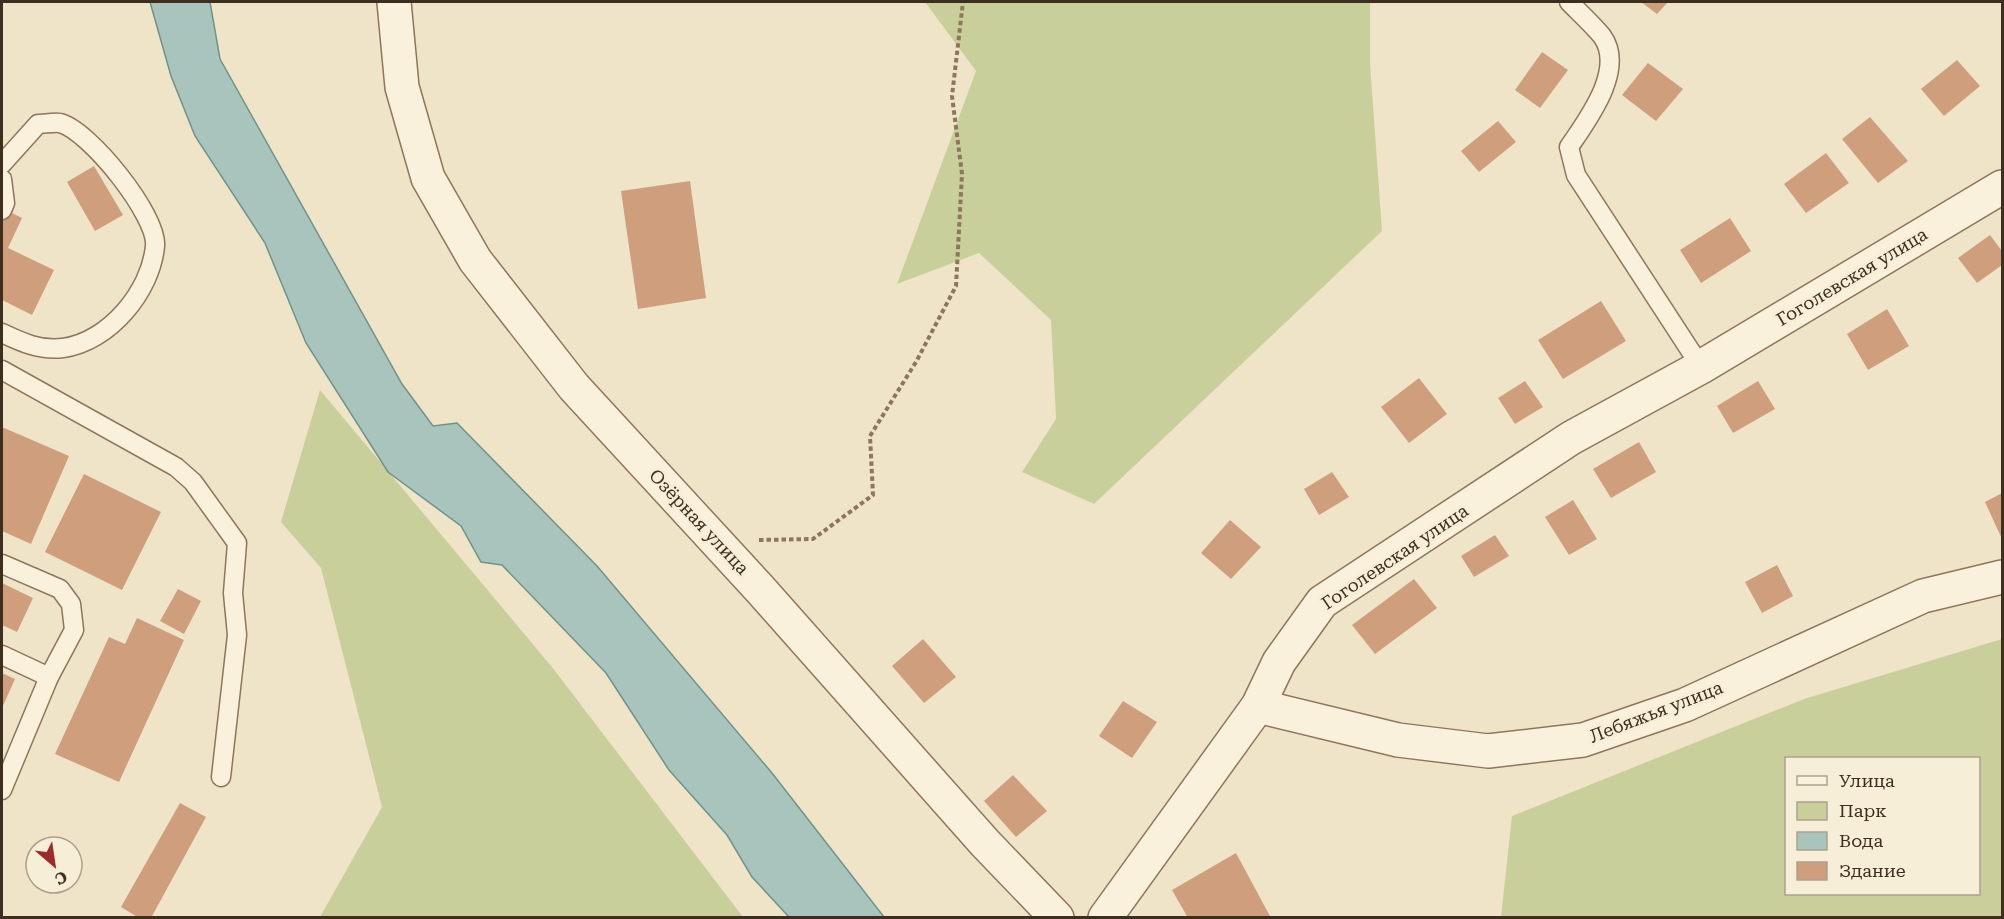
<svg xmlns="http://www.w3.org/2000/svg" width="2004" height="919" viewBox="0 0 2004 919" font-family="'Roboto Serif',serif">
<style>
.green{fill:#c9cf9b;fill-rule:evenodd}
.water{fill:#a9c4bc;stroke:#6f938a;stroke-width:1.5}
.building{fill:#cf9f7d}
.lines{fill:none;stroke-linecap:round;stroke-linejoin:round}
.lane-casing{stroke:#8d765c;stroke-width:21}
.street-casing{stroke:#8d765c;stroke-width:36}
.path{stroke:#8d765c;stroke-width:4;stroke-dasharray:4.5 3;stroke-linecap:butt}
.lane{stroke:#faf1dc;stroke-width:18}
.street{stroke:#faf1dc;stroke-width:33}
.labels{text-anchor:middle;stroke-width:6;stroke-linejoin:round;paint-order:stroke}
.street-label{font-size:18px;fill:#3d2e20;stroke:#f7eed8}
</style>
<rect width="100%" height="100%" fill="#f0e4c8"/>
<!-- green -->
<g class="green">
<polygon points="925,2 1370,2 1370,64 1382,231 1094,504 1022,472 1056,419 1051,320 979,253 897,284 976,71"/>
<polygon points="320,390 552,667 743,917 320,917 382,807 321,568 281,522"/>
<path d="M2002,639V917H1501L1512,816L1804,699ZM1786,758H1978V894H1786Z"/>
</g>
<!-- water -->
<polygon class="water" points="150,2 210,2 220,59 402,384 433,426 457,423 597,566 772,773 884,917 789,917 752,877 727,835 669,770 606,673 502,565 481,562 461,526 388,472 306,343 265,243 195,136 171,76"/>
<!-- building -->
<g class="building">
<polygon points="1641,2 1668,2 1657,14"/>
<polygon points="1542,52 1568,70 1540,108 1515,90"/>
<polygon points="1957,60 1980,86 1944,116 1921,89"/>
<polygon points="1648,63 1683,89 1656,121 1622,95"/>
<polygon points="1870,117 1908,161 1878,183 1842,139"/>
<polygon points="1498,121 1516,142 1479,172 1461,151"/>
<polygon points="1826,153 1849,183 1806,213 1784,184"/>
<polygon points="94,166 123,215 95,231 67,182"/>
<polygon points="690,181 706,298 638,309 621,191"/>
<polygon points="2,208 22,218 8,248 54,270 32,315 2,300"/>
<polygon points="1730,218 1751,251 1701,283 1680,250"/>
<polygon points="1990,235 2002,251 2002,265 1977,283 1958,258"/>
<polygon points="1601,301 1626,341 1563,379 1538,340"/>
<polygon points="1887,309 1909,346 1868,370 1847,334"/>
<polygon points="1419,378 1447,414 1409,443 1381,407"/>
<polygon points="1525,381 1543,407 1515,424 1498,398"/>
<polygon points="1758,381 1775,409 1733,433 1717,406"/>
<polygon points="2,427 69,456 31,544 2,531"/>
<polygon points="1639,442 1656,472 1611,498 1593,469"/>
<polygon points="1332,472 1349,497 1319,515 1304,489"/>
<polygon points="84,474 161,512 122,590 45,552"/>
<polygon points="2002,493 2002,539 1985,502"/>
<polygon points="1573,500 1597,539 1569,555 1545,517"/>
<polygon points="1230,520 1261,547 1231,579 1201,553"/>
<polygon points="1495,535 1509,556 1474,577 1461,556"/>
<polygon points="1777,565 1793,596 1762,613 1745,582"/>
<polygon points="1414,579 1437,608 1375,654 1352,625"/>
<polygon points="2,583 33,598 17,632 2,625"/>
<polygon points="178,589 201,601 184,634 160,621"/>
<polygon points="137,618 184,640 119,782 55,754 109,637 125,644"/>
<polygon points="923,639 956,677 924,703 892,666"/>
<polygon points="2,673 15,679 2,708"/>
<polygon points="1123,701 1157,722 1132,758 1099,736"/>
<polygon points="1013,775 1047,811 1016,837 984,801"/>
<polygon points="180,803 206,817 151,918 139,918 121,907"/>
<polygon points="1236,853 1271,918 1188,918 1172,890"/>
</g>
<g class="lines">
<!-- lane casing -->
<g class="lane-casing">
<g id="lane">
<path d="M1569,2C1580,13 1592,24 1602,36C1626,69 1588,119 1569,147L1576,175L1701,367"/>
<path d="M2,164L38,124C44,124 54,122 60,123C89,130 158,216 155,246C151,291 109,342 63,348C40,351 21,342 2,333"/>
<polyline points="2,179 5,203 2,210"/>
<polyline points="2,370 176,467 193,482 237,543 233,593 237,635 221,777"/>
<polyline points="2,564 60,589 71,604 74,630 49,677 2,790"/>
<polyline points="2,655 49,677"/>
</g>
</g>
<!-- street casing -->
<g class="street-casing">
<g id="street">
<polyline points="394,2 402,87 428,178 475,260 574,387 759,588 985,843 1057,918"/>
<polyline points="1258,706 1398,740 1488,751 1583,740 1685,705 1923,596 2002,577"/>
<polyline points="1105,918 1258,706 1279,662 1322,602 1571,438 1701,367 2002,187"/>
</g>
</g>
<!-- path -->
<polyline class="path" points="759,540 813,539 873,495 870,436 916,362 956,286 962,174 952,96 963,2"/>
<!-- lane -->
<use href="#lane" class="lane"/>
<!-- street -->
<use href="#street" class="street"/>
</g>
<g class="labels">
<!-- street labels -->
<g class="street-label">
<text transform="translate(1852 277) rotate(-31)" y="6">Гоголевская улица</text>
<text transform="translate(699 522) rotate(47)" y="6">Озёрная улица</text>
<text transform="translate(1395 557) rotate(-34)" y="6">Гоголевская улица</text>
<text transform="translate(1656 712) rotate(-21)" y="6">Лебяжья улица</text>
</g>
</g>
<!-- border -->
<rect width="2004" height="919" fill="none" stroke="#3d2e20" stroke-width="6"/>
<!-- legend -->
<rect x="1785" y="757" width="195" height="138" fill="#f7eed8" stroke="#ada18e" stroke-width="1.5"/>
<rect x="1797" y="776" width="30" height="9" fill="#faf1dc" stroke="#ada18e" stroke-width="1.5"/>
<text x="1839" y="787" font-size="18" fill="#3d2e20">Улица</text>
<rect x="1797" y="802" width="30" height="18" fill="#c9cf9b" stroke="#ada18e" stroke-width="1.5"/>
<text x="1839" y="817" font-size="18" fill="#3d2e20">Парк</text>
<rect x="1797" y="832" width="30" height="18" fill="#a9c4bc" stroke="#ada18e" stroke-width="1.5"/>
<text x="1839" y="847" font-size="18" fill="#3d2e20">Вода</text>
<rect x="1797" y="862" width="30" height="18" fill="#cf9f7d" stroke="#ada18e" stroke-width="1.5"/>
<text x="1839" y="877" font-size="18" fill="#3d2e20">Здание</text>
<!-- north arrow -->
<g transform="translate(54 865) rotate(151)"><circle r="28" fill="#f7eed8" stroke="#ada18e" stroke-width="1.5"/>
<path d="M0-4.5L10 22L0 15L-10 22Z" fill="#9e2a2b"/>
<text y="-9" font-size="16" font-weight="bold" text-anchor="middle" fill="#3d2e20">С</text>
</g>
</svg>
